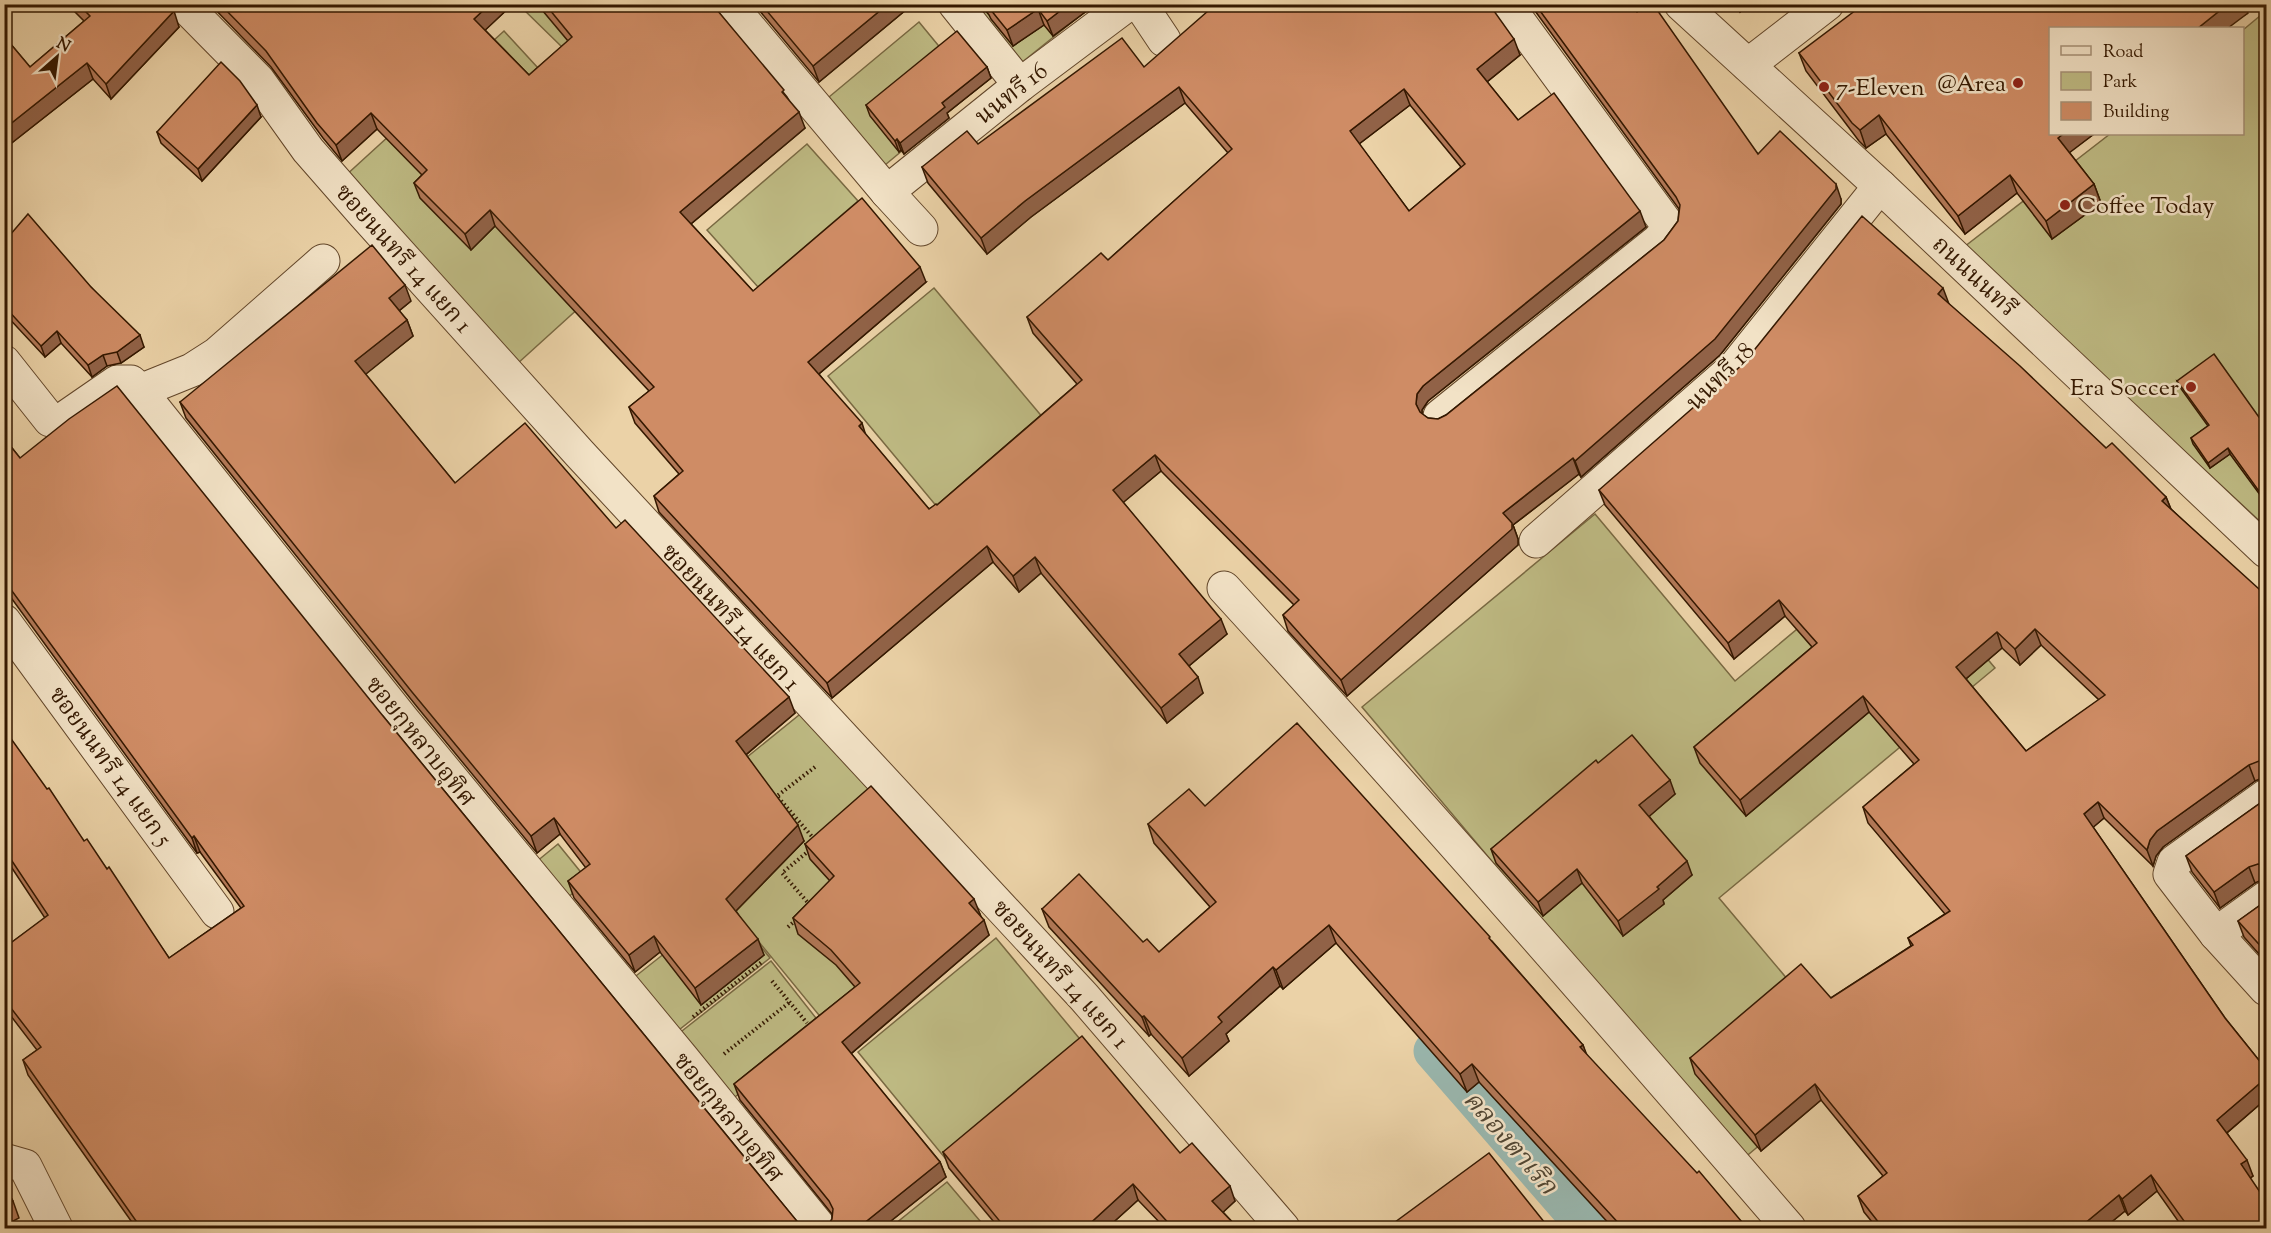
<svg xmlns="http://www.w3.org/2000/svg" width="2271" height="1233" viewBox="0 0 2271 1233" font-family="'Sorts Mill Goudy','Noto Serif Thai',serif">
<style>
.green{fill:#beba83;stroke:#796942;stroke-width:1.5}
.lines{fill:none;stroke-linecap:round;stroke-linejoin:round}
.canal{stroke:#99b6ad;stroke-width:39}
.minor-casing{stroke:#62462a;stroke-width:35}
.path{stroke:#341800;stroke-width:4;stroke-dasharray:1.5 3;stroke-linecap:butt}
.minor{stroke:#f2e2c6;stroke-width:33}
.wall{fill:#b27857;stroke:#341800;stroke-width:1.5;fill-rule:evenodd}
.shaded-wall{fill:#916247;stroke:#341800;stroke-width:1.5}
.building{fill:#cf8c65;stroke:#341800;stroke-width:1.5;fill-rule:evenodd}
.poi-dot{fill:#8f2418;stroke:#f2e2c6;stroke-width:2}
.labels{text-anchor:middle;stroke-width:5;stroke-linejoin:round;paint-order:stroke}
.poi-label{font-size:24px;fill:#341800;stroke:#f2e2c6;text-anchor:end}
.street-label{font-size:24px;fill:#341800;stroke:#f2e2c6}
.water-label{font-size:26px;font-style:italic;fill:#524734;stroke:#f2e2c6}
</style>
<rect width="100%" height="100%" fill="#ebd2a7"/>
<filter id="stains"><feTurbulence type="fractalNoise" baseFrequency=".00333" numOctaves="4"/><feColorMatrix values="0 0 0 0 .2 0 0 0 0 .09 0 0 0 0 .02 0 0 0 .5 -.17"/></filter>
<radialGradient id="worn" r=".72"><stop offset=".6" stop-color="#630" stop-opacity="0"/><stop offset="1" stop-color="#630" stop-opacity=".3"/></radialGradient>
<!-- green -->
<g class="green">
<polygon points="519,5 606,5 563,48"/>
<polygon points="975,5 1072,5 1081,15 1021,63"/>
<polygon points="2261,15 2266,22 2266,527 1964,247 2110,134 2242,134 2243,30"/>
<polygon points="919,22 975,90 885,165 829,97"/>
<polygon points="504,31 677,219 517,364 344,177"/>
<polygon points="807,144 858,201 758,287 707,230"/>
<polygon points="934,288 1044,419 938,508 828,376"/>
<polygon points="1595,514 1735,681 1894,548 1995,668 1719,898 1858,1063 1743,1159 1362,707"/>
<polygon points="804,711 987,931 846,1048 663,825"/>
<polygon points="558,844 588,881 567,898 536,862"/>
<polygon points="727,904 770,958 670,1037 627,983"/>
<polygon points="996,938 1084,1044 945,1158 858,1052"/>
<polygon points="771,961 823,1027 726,1104 673,1038"/>
<polygon points="947,1182 986,1228 890,1228"/>
</g>
<g class="lines">
<!-- canal -->
<polyline class="canal" points="1433,1051 1587,1228"/>
<!-- minor casing -->
<g class="minor-casing">
<g id="minor">
<polyline points="183,4 258,80 308,150 364,214 580,454 1084,997 1283,1228"/>
<polyline points="729,4 887,192"/>
<polyline points="955,4 1020,85"/>
<polyline points="1140,4 1164,40"/>
<polyline points="1681,4 1880,186 2266,551"/>
<polyline points="1748,65 1827,4"/>
<polyline points="921,229 887,192 1020,85 1128,4"/>
<polyline points="4,362 50,420 59,422 117,382 131,382 140,391 403,720 683,1059 820,1228"/>
<polyline points="140,391 192,370 217,354 323,261"/>
<polyline points="1440,416 1658,241 1665,233 1667,224 1506,4"/>
<polyline points="1536,541 1734,368 1880,186"/>
<path d="M1224,588C1416,798 1603,1012 1789,1228"/>
<polyline points="4,621 217,912"/>
<polyline points="2266,796 2174,862 2170,874 2216,934 2266,989"/>
<polyline points="2216,934 2266,898"/>
<polyline points="4,1160 25,1166 56,1228"/>
</g>
</g>
<!-- path -->
<g class="path">
<polyline points="815,767 777,796 815,840"/>
<polyline points="810,905 782,873 811,849"/>
<polyline points="788,927 796,920"/>
<polyline points="772,981 807,1023"/>
<polyline points="693,1017 763,961"/>
<polyline points="724,1054 790,1002"/>
</g>
<!-- minor -->
<use href="#minor" class="minor"/>
</g>
<!-- wall -->
<g class="wall">
<polygon points="67,4 168,4 179,27 111,99 93,79 4,149 4,36 30,67 84,21"/>
<path d="M210,4H513L485,30L529,75L568,41L537,4H712L787,97L805,128L691,224L753,291L926,282L819,374L865,434L929,509L937,505L1077,384L1033,333L1027,317L1108,260L1228,153L1185,103L1031,217L987,254L928,183L922,167L978,144L1144,67L1520,55L1487,82L1518,120L1646,227L1428,401L1422,410V414L1428,418L1438,419L1446,415L1664,240L1678,221L1679,209L1530,4H1630L1758,154L1841,199V204L1720,355L1581,477L1579,474L1513,525L1518,539V545L1347,696L1288,631L1283,615L1294,605L1161,471L1123,502L1227,634L1189,666L1203,693L1167,723L1041,573L1019,592L993,562L832,698L659,512L654,496L679,474L635,423L629,407L649,391L495,226L471,250L420,198L414,183L422,175L377,129L342,161L323,138L271,67ZM1410,105L1461,167L1409,211L1359,144Z"/>
<polygon points="754,4 913,4 819,82"/>
<polygon points="980,4 1096,4 1053,36 1044,25 1013,46 991,19 989,15"/>
<polygon points="1734,4 1748,4 1740,12"/>
<polygon points="2248,13 2050,134 2094,134 2069,152 2094,184 2101,203 2052,239 2017,193 1965,234 1886,134 1866,148 1859,141 1806,71 1799,53"/>
<polygon points="987,67 991,78 947,113 949,118 904,154 901,150 899,152 870,116 866,105"/>
<polygon points="261,117 202,181 161,143 157,132"/>
<polygon points="4,242 91,287 144,347 121,363 107,366 92,377 61,343 45,357 4,313"/>
<polygon points="411,301 399,311 407,320 413,336 365,374 455,483 616,528 795,713 746,755 804,841 736,911 764,955 701,1005 660,952 635,972 574,898 568,881 586,868 560,834 537,853 418,708 186,418 180,402"/>
<path d="M1949,304L2106,448L2166,497L2171,509L2266,599V778L2265,777L2255,781L2163,847L2156,856L2153,866L2104,818L2093,827L2225,1018L2266,1069V1099L2227,1133L2253,1176L2183,1228L2157,1191L2128,1215L2125,1211L2104,1228H1877L1864,1212L1858,1196L1883,1176L1821,1100L1761,1151L1695,1074L1690,1058L1831,998L1911,946L1908,938L1945,914L1868,823L1863,807L1914,764L1869,712L1746,816L1700,763L1694,747L1812,647L1785,616L1734,659L1605,505L1599,490ZM2041,645L2099,700L2026,751L1966,679L2002,648L2020,665Z"/>
<polygon points="2177,381 2266,427 2266,503 2230,454 2210,468 2193,444 2191,438 2208,426 2179,386"/>
<polygon points="4,438 20,458 383,716 800,1225 806,1228 136,1228 28,1075 23,1060 37,1050 4,1007 4,948 45,918 4,856 4,735 84,841 107,869 169,958 241,908 200,852 197,853 4,588"/>
<polygon points="1598,763 1675,794 1649,816 1692,875 1663,900 1664,904 1623,936 1582,883 1543,916 1496,863 1491,849"/>
<polygon points="2266,799 2266,880 2264,879 2255,883 2220,908 2192,872 2186,856"/>
<polygon points="1205,806 1492,941 1583,1045 1586,1055 1747,1228 1613,1228 1479,1082 1467,1092 1336,943 1283,989 1280,986 1226,1034 1229,1041 1189,1076 1151,1034 1149,1036 1049,927 1042,909 1143,942 1159,952 1210,907 1154,843 1148,824"/>
<polygon points="805,844 980,914 989,935 851,1054 940,1162 946,1177 882,1228 823,1228 827,1227 832,1219 832,1214 740,1100 734,1084 855,987 836,965 798,934 793,918 830,881 810,859"/>
<polygon points="2266,901 2266,962 2244,937 2238,921"/>
<polygon points="943,1152 1180,1153 1235,1201 1223,1212 1238,1228 1165,1228 1138,1200 1107,1228 999,1228 949,1168"/>
<polygon points="4,1186 13,1201 19,1218 4,1226"/>
</g>
<!-- shaded-wall -->
<g class="shaded-wall">
<polygon points="490,4 513,4 480,35 474,19"/>
<polygon points="888,4 913,4 819,82 813,66"/>
<polygon points="1069,4 1096,4 1053,36 1047,21"/>
<polygon points="1737,4 1748,4 1740,12"/>
<polygon points="2228,4 2245,4 2248,13 2228,28 2198,28"/>
<polygon points="1038,9 1044,25 1013,46 1007,30"/>
<polygon points="174,11 179,27 111,99 106,84"/>
<polygon points="1514,39 1520,55 1483,85 1477,69"/>
<polygon points="87,63 93,79 4,149 4,129"/>
<polygon points="987,67 991,78 947,113 949,118 904,154 900,143 942,103"/>
<polygon points="1179,87 1185,103 1031,217 987,254 981,238 1025,201"/>
<polygon points="1404,89 1410,105 1355,147 1350,131"/>
<polygon points="257,105 261,117 202,181 198,169"/>
<polygon points="799,112 805,128 686,228 680,212"/>
<polygon points="371,113 377,129 342,161 336,145"/>
<polygon points="1879,115 1886,134 1866,148 1860,130"/>
<polygon points="2063,134 2094,134 2065,156 2058,138"/>
<polygon points="897,139 901,150 899,152 895,141"/>
<polygon points="2010,175 2017,193 1965,234 1958,216"/>
<polygon points="1836,184 1841,199 1841,204 1720,355 1581,477 1575,461"/>
<polygon points="2094,184 2101,203 2052,239 2046,221"/>
<polygon points="490,210 495,226 471,250 465,234"/>
<polygon points="1640,211 1646,227 1428,401 1422,410 1422,419 1416,404 1417,394 1423,386"/>
<polygon points="920,267 926,282 814,378 808,362"/>
<polygon points="405,285 411,301 395,314 389,298"/>
<polygon points="1943,288 1949,304 1938,294"/>
<polygon points="407,320 413,336 361,378 355,361"/>
<polygon points="57,331 61,343 45,357 41,346"/>
<polygon points="140,335 144,347 121,363 117,352"/>
<polygon points="103,355 107,366 92,377 88,365"/>
<polygon points="862,423 867,439 859,426"/>
<polygon points="2228,448 2230,454 2210,468 2208,463"/>
<polygon points="1155,455 1161,471 1119,506 1113,490"/>
<polygon points="1573,458 1579,474 1513,525 1518,539 1518,545 1347,696 1341,680 1503,513"/>
<polygon points="2166,497 2172,512 2162,501"/>
<polygon points="987,546 993,562 832,698 827,683"/>
<polygon points="1035,557 1041,573 1019,592 1013,576"/>
<polygon points="1779,600 1785,616 1734,659 1728,643"/>
<polygon points="1221,619 1227,634 1184,670 1179,654"/>
<polygon points="2035,629 2041,645 2020,665 2015,649"/>
<polygon points="1997,632 2002,648 1961,683 1956,667"/>
<polygon points="1198,677 1203,693 1167,723 1161,708"/>
<polygon points="1863,696 1869,712 1746,816 1740,800"/>
<polygon points="789,697 795,713 742,758 736,741"/>
<polygon points="2249,765 2255,781 2163,847 2156,856 2153,866 2147,850 2150,840 2157,831"/>
<polygon points="1670,780 1675,794 1645,820 1639,805"/>
<polygon points="2098,802 2104,818 2090,830 2084,814"/>
<polygon points="554,818 560,834 537,853 531,836"/>
<polygon points="798,825 804,841 732,915 726,899"/>
<polygon points="194,836 200,852 197,853 192,838"/>
<polygon points="1687,861 1692,875 1663,900 1664,904 1623,936 1618,921 1657,887"/>
<polygon points="2249,867 2255,883 2220,908 2214,892"/>
<polygon points="1577,869 1582,883 1543,916 1538,902"/>
<polygon points="974,899 980,914 975,918 969,903"/>
<polygon points="984,920 989,935 847,1057 842,1042"/>
<polygon points="1329,925 1336,943 1283,989 1276,970"/>
<polygon points="654,936 660,952 635,972 629,955"/>
<polygon points="758,939 764,955 701,1005 695,988"/>
<polygon points="1273,967 1280,986 1226,1034 1229,1041 1189,1076 1182,1058 1218,1017"/>
<polygon points="1144,1016 1151,1034 1149,1036 1142,1017"/>
<polygon points="1583,1045 1590,1063 1580,1047"/>
<polygon points="1472,1064 1479,1082 1467,1092 1460,1074"/>
<polygon points="2266,1078 2266,1099 2223,1136 2217,1120"/>
<polygon points="1815,1084 1821,1100 1761,1151 1755,1135"/>
<polygon points="2247,1160 2253,1176 2247,1180 2241,1164"/>
<polygon points="940,1162 946,1177 882,1228 858,1228"/>
<polygon points="2151,1175 2157,1191 2128,1215 2122,1199"/>
<polygon points="1133,1184 1138,1200 1107,1228 1085,1228"/>
<polygon points="1230,1186 1235,1201 1218,1217 1212,1201"/>
<polygon points="2119,1195 2125,1211 2104,1228 2079,1228"/>
</g>
<!-- building -->
<g class="building">
<polygon points="78,4 168,4 174,11 106,84 87,63 4,129 4,36 30,67 90,16"/>
<path d="M220,4H490L474,19L529,75L572,37L545,4H712L784,90L782,92L799,112L680,212L753,291L862,198L920,267L808,362L862,423L859,426L929,509L936,504L937,505L1082,380L1027,317L1101,253L1108,260L1232,149L1179,87L1025,201L981,238L922,167L967,131L978,144L1122,38L1144,67L1216,4H1489L1514,39L1477,69L1518,120L1554,93L1640,211L1423,386L1417,394L1416,404L1420,412L1428,418L1438,419L1446,415L1664,240L1678,221L1680,205L1676,197L1535,4H1630L1637,12L1648,4H1653L1758,154L1780,131L1836,184V189L1715,339L1575,461L1573,458L1503,513L1512,523V529L1341,680L1283,615L1299,600L1155,455L1113,490L1221,619L1179,654L1198,677L1161,708L1035,557L1013,576L987,546L827,683L654,496L683,471L629,407L654,387L490,210L465,234L414,183L427,170L371,113L336,145L317,123L266,51ZM1404,89L1465,164L1409,211L1350,131Z"/>
<polygon points="761,4 888,4 813,66"/>
<polygon points="986,4 1069,4 1047,21 1038,9 1007,30"/>
<polygon points="1864,4 2228,4 2198,28 2050,28 2050,134 2063,134 2058,138 2094,184 2046,221 2010,175 1958,216 1879,115 1860,130 1852,123 1799,53"/>
<polygon points="957,31 987,67 942,103 945,107 900,143 897,139 895,141 866,105"/>
<polygon points="221,62 240,81 257,105 198,169 157,132"/>
<polygon points="28,214 91,287 140,335 117,352 103,355 88,365 57,331 41,346 4,306 4,242"/>
<path d="M1862,216L1943,288L1938,294L2020,366L2106,448L2112,443L2166,497L2162,501L2259,589L2266,599V763L2259,761L2249,765L2157,831L2150,840L2147,850L2098,802L2084,814L2225,1018L2266,1069V1078L2217,1120L2247,1160L2241,1164L2266,1201V1228H2183L2187,1225L2151,1175L2122,1199L2119,1195L2079,1228H1883L1858,1196L1887,1173L1815,1084L1755,1135L1690,1058L1801,964L1831,998L1913,945L1908,938L1950,911L1863,807L1919,760L1863,696L1740,800L1694,747L1817,643L1779,600L1728,643L1599,490L1743,364ZM2035,629L2105,695L2026,751L1956,667L1997,632L2015,649Z"/>
<polygon points="372,245 405,285 389,298 407,320 355,361 455,483 525,423 616,528 625,520 789,697 736,741 798,825 726,899 758,939 695,988 654,936 629,955 568,881 590,864 554,818 531,836 412,692 180,402"/>
<polygon points="2214,354 2266,427 2266,501 2228,448 2208,463 2191,438 2209,425 2177,381"/>
<polygon points="117,386 383,716 800,1225 806,1228 141,1228 23,1060 41,1047 4,999 4,948 48,915 4,849 4,735 7,733 47,789 49,788 84,841 87,839 107,869 109,867 169,958 244,906 194,836 192,838 4,580 4,438 20,458 69,419"/>
<polygon points="1297,723 1490,937 1489,938 1583,1045 1580,1047 1697,1173 1699,1171 1747,1228 1623,1228 1472,1064 1460,1074 1329,925 1276,970 1273,967 1218,1017 1222,1022 1182,1058 1144,1016 1142,1017 1042,909 1079,874 1143,942 1147,939 1159,952 1216,902 1148,824 1189,789 1205,806"/>
<polygon points="1632,735 1670,780 1639,805 1687,861 1657,887 1659,889 1618,921 1577,869 1538,902 1491,849 1596,760 1598,763"/>
<polygon points="871,786 974,899 969,903 984,920 842,1042 940,1162 858,1228 823,1228 827,1227 832,1219 833,1209 829,1201 734,1084 860,983 831,950 793,918 834,876 805,844"/>
<polygon points="2266,799 2266,865 2258,864 2249,867 2214,892 2186,856"/>
<polygon points="2266,901 2266,952 2238,921"/>
<polygon points="1082,1036 1180,1153 1192,1143 1230,1186 1212,1201 1238,1228 1173,1228 1133,1184 1085,1228 999,1228 1003,1225 943,1152"/>
<polygon points="1489,1153 1549,1228 1387,1228"/>
<polygon points="4,1186 13,1201 4,1206"/>
</g>
<!-- markers -->
<g class="poi-dot">
<circle cx="2018" cy="83" r="6"/>
<circle cx="1824" cy="87" r="6"/>
<circle cx="2065" cy="205" r="6"/>
<circle cx="2191" cy="387" r="6"/>
</g>
<g class="labels">
<!-- poi labels -->
<g class="poi-label">
<text x="2006" y="91">@Area</text>
<text x="1836" y="95" text-anchor="start">7-Eleven</text>
<text x="2077" y="213" text-anchor="start">Coffee Today</text>
<text x="2179" y="395">Era Soccer</text>
</g>
<!-- street labels -->
<g class="street-label">
<text transform="translate(1011 93) rotate(-38)" y="8">นนทรี 16</text>
<text transform="translate(404 258) rotate(48)" y="8">ซอยนนทรี 14 แยก 1</text>
<text transform="translate(1975 276) rotate(43)" y="8">ถนนนนทรี</text>
<text transform="translate(1720 376) rotate(-45)" y="8">นนทรี 18</text>
<text transform="translate(731 617) rotate(47)" y="8">ซอยนนทรี 14 แยก 1</text>
<text transform="translate(421 741) rotate(51)" y="8">ซอยกุหลาบอุทิศ</text>
<text transform="translate(111 766) rotate(54)" y="8">ซอยนนทรี 14 แยก 5</text>
<text transform="translate(1061 974) rotate(48)" y="8">ซอยนนทรี 14 แยก 1</text>
<text transform="translate(729 1117) rotate(51)" y="8">ซอยกุหลาบอุทิศ</text>
</g>
<!-- water labels -->
<g class="water-label">
<text transform="translate(1511 1142) rotate(49)" y="9">คลองตาเริก</text>
</g>
</g>
<!-- margin -->
<rect width="2271" height="1233" fill="none" stroke="#ebd2a7" stroke-width="24"/>
<rect x="6" y="6" width="2259" height="1221" fill="none" stroke="#341800" stroke-width="3"/>
<rect x="12" y="12" width="2247" height="1209" fill="none" stroke="#341800" stroke-width="1.5"/>
<!-- legend -->
<rect x="2049" y="27" width="195" height="108" fill="#f2e2c6" stroke="#a69177" stroke-width="1.5"/>
<rect x="2061" y="46" width="30" height="9" fill="#f2e2c6" stroke="#a69177" stroke-width="1.5"/>
<text x="2103" y="57" font-size="18" fill="#341800">Road</text>
<rect x="2061" y="72" width="30" height="18" fill="#beba83" stroke="#a69177" stroke-width="1.5"/>
<text x="2103" y="87" font-size="18" fill="#341800">Park</text>
<rect x="2061" y="102" width="30" height="18" fill="#cf8c65" stroke="#a69177" stroke-width="1.5"/>
<text x="2103" y="117" font-size="18" fill="#341800">Building</text>
<!-- north arrow -->
<g transform="translate(57 57) rotate(28)" stroke="#f2e2c6" stroke-width="4.5" paint-order="stroke">
<path d="M0-4.5L10 22L0 15L-10 22Z" fill="#341800"/>
<text y="-9" font-size="16" font-weight="bold" text-anchor="middle" fill="#341800">N</text>
</g>
<rect width="100%" height="100%" filter="url(#stains)"/>
<rect width="100%" height="100%" fill="url(#worn)"/>
</svg>
